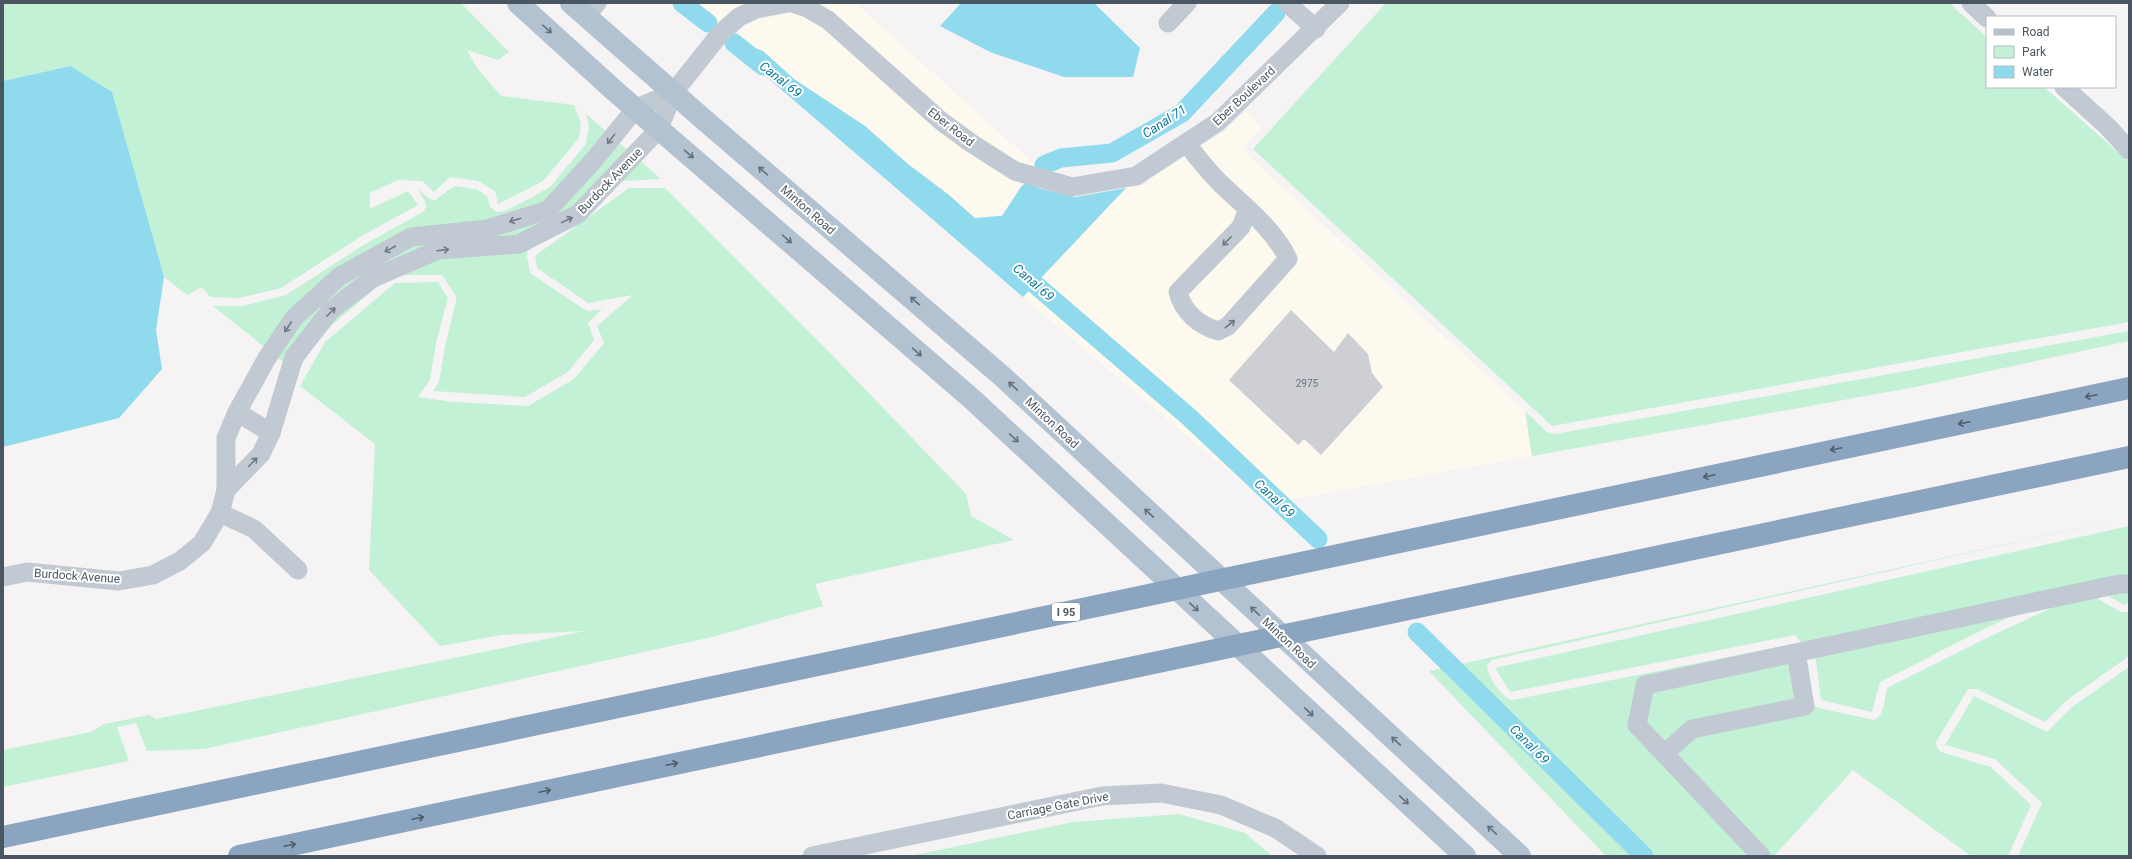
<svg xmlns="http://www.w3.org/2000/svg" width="2132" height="859" viewBox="0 0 2132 859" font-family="Roboto,sans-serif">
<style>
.commercial{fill:#fdf9ef}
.green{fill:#c3f1d5}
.water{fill:#90daee}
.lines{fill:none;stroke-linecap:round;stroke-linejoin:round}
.canal{stroke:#90daee;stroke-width:19}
.building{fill:#cdcfd5}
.minor{stroke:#c1cad2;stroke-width:19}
.major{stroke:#b3c2d1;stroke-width:22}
.highway{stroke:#8ba5c1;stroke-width:22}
.oneway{stroke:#64717d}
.oneway2{stroke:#6e7983}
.oneway3{stroke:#505e6b}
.labels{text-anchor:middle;stroke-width:4;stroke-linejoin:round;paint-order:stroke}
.number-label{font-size:10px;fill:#6b747e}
.shield{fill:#fff;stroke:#808990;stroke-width:1}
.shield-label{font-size:11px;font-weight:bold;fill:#4a5661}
.street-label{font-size:12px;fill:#4a5661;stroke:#fff}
.water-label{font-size:13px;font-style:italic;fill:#0c7c9b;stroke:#fff}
</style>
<rect width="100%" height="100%" fill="#f5f3f3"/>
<!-- commercial -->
<g class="commercial">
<polygon points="680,3 745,3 732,9 710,29"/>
<polygon points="818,3 855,3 1033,163 1032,166 1019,162 976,135 947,113 834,13"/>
<polygon points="791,13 804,17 823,28 935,128 966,151 1012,181 1026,185 1022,207 1010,215 975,218 949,195 908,164 865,126 794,79 763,51 749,46 740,54 726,43 746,26 760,19"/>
<polygon points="1246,111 1261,127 1245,146 1244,151 1247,155 1525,411 1532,456 1267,504 1023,297 1126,188 1132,186 1134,189 1141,185 1148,184 1148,180 1225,131"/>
</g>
<!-- green -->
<g class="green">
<polygon points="3,3 461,3 509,52 498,60 467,50 477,68 501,96 574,105 581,123 579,138 543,181 498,204 495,191 478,181 450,177 434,192 422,181 398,180 370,193 370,209 408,191 418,205 360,237 281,288 239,298 210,297 202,287 187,295 164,277 150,234 69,66 3,81"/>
<polygon points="1386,3 1949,3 1987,37 1987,87 2044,87 2129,162 2129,322 1552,426 1253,149"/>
<path d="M586,114L661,179L623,181L528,251L527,256L530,273L584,309L588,311L602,309L588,323L594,340L568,372L525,397L433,391L439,382L445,346L456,301V296L442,275H391L319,336L297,373L213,306H242L286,295L365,244L423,212C430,204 422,197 417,189L430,199L435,200L454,186L476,189L487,196L490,207L497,212H502L525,201L550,187L586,144L589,125Z"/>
<polygon points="629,188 665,188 835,358 966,494 971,516 1014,540 815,584 823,606 712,637 204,749 147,751 136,723 117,727 129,761 3,787 3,750 91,732 104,724 149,715 156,719 585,631 502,635 440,646 369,570 375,444 300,386 325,342 395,283 438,282 448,298 436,343 430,380 418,397 453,402 528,406 574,379 604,343 597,326 633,295 588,303 537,268 535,256"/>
<polygon points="2129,331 2129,341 1915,387 1532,456 1525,411 1547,432 1555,434"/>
<path d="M2129,517L1492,660L1487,665C1487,676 1502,699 1513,700L1792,644L1808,662L1812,699L1814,705L1819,708L1874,720C1884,717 1885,698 1887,688L1989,637L2086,592L2121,612H2129V656L2067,700L2045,722L1977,689H1968L1936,742L1937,748L1941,752L1991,767L2031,805L2008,856H1971L1853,770L1774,856H1606L1429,671Z"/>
<polygon points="2129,526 2129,601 2124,605 2085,583 1984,629 1880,682 1872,712 1821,700 1816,660 1795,635 1510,692 1495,668"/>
<polygon points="2129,667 2129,855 2018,856 2042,803 1995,759 1945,745 1974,696 2047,732 2072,707"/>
<polygon points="1179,814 1245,833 1272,856 910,856 1073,822"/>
</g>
<!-- water -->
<g class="water">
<polygon points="961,3 1094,3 1140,48 1133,77 1064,77 990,52 940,26"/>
<polygon points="749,46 763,51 794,79 865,126 908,164 949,195 975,218 1010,215 1022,207 1026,185 1075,197 1126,188 1023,297 740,54"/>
<polygon points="70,66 112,92 164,277 156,330 162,369 119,418 3,447 3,81"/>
</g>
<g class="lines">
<!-- canal -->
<g class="canal">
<polyline points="682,3 708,23"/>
<polyline points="734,43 763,66"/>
<polyline points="1044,165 1061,158 1112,153 1182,113 1276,13"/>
<polyline points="1004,230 1029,192"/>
<polyline points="1015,267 1189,417 1318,539"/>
<polyline points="1417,632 1644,856"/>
</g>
</g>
<!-- building -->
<polygon class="building" points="1291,310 1334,352 1348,333 1368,354 1372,373 1383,387 1321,455 1304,439 1298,445 1229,380"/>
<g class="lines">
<!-- minor -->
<g class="minor">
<polyline points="792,3 807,8 828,20 941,121 971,143 1015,171 1072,187 1136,176 1218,122 1340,3"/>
<polyline points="1287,3 1316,29"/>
<polyline points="1971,3 1987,18"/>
<polyline points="585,16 597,3"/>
<polyline points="1168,23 1187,3"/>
<polyline points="2064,87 2108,127 2129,150"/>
<path d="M1186,143C1197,157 1208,171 1220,183C1244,206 1274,229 1288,259L1228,326L1218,331C1199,325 1183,312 1178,292L1241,227L1248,209"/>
<polyline points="237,412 271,433"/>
<polyline points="226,490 261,454 271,433 294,357 331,310 373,278 438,250 519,244 578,214 659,129 673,93 720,34 739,17 756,9 788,3"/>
<polyline points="220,513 254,529 298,570"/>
<polyline points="3,577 27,572 119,581 153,575 180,561 202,543 220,513 226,490 226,438 237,412 267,358 294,318 340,276 411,237 487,229 548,210 594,160 636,108 673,93"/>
<polyline points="1664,754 1692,729 1805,706 1796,653"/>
<polyline points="812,856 1102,796 1161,793 1221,805 1275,828 1317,856"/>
<polyline points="1761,856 1637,725 1645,685 2119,584 2129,584"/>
</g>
<!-- major -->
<g class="major">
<polyline points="518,3 616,92 972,399 1465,856"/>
<polyline points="571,3 702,118 1003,377 1520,856"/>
</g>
<!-- highway -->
<g class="highway">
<polyline points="3,837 2129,388"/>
<polyline points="239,856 2129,457"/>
</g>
</g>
<!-- one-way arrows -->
<defs><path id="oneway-shaft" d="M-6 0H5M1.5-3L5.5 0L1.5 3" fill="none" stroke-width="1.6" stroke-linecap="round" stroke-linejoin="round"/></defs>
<g class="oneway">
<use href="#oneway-shaft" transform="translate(547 29) rotate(42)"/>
<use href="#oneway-shaft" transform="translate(689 154) rotate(41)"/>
<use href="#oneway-shaft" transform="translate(763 171) rotate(-139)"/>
<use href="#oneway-shaft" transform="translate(787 239) rotate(41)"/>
<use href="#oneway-shaft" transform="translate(915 301) rotate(-139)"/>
<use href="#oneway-shaft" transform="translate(917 352) rotate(41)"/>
<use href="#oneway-shaft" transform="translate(1013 386) rotate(-137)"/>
<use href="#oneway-shaft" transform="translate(1014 438) rotate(43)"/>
<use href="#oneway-shaft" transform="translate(1149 513) rotate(-137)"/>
<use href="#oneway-shaft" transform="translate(1194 607) rotate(43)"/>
<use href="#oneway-shaft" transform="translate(1255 611) rotate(-137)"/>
<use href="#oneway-shaft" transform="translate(1309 712) rotate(43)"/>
<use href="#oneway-shaft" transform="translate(1396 741) rotate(-137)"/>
<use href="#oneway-shaft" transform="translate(1404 800) rotate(43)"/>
<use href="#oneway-shaft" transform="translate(1492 830) rotate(-137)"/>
</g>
<g class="oneway2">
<use href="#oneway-shaft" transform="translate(611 139) rotate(128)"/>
<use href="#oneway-shaft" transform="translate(515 220) rotate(163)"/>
<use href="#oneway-shaft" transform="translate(567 220) rotate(-26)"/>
<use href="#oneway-shaft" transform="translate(1227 241) rotate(135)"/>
<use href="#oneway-shaft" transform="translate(390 249) rotate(152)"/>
<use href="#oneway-shaft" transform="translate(443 250) rotate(-7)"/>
<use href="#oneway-shaft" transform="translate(331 312) rotate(-45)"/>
<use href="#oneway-shaft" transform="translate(1230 324) rotate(-38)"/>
<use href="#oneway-shaft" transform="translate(288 327) rotate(123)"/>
<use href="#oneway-shaft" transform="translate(253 462) rotate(-46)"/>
</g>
<g class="oneway3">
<use href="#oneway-shaft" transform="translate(2091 396) rotate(168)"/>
<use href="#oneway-shaft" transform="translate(1964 423) rotate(168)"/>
<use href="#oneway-shaft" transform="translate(1836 449) rotate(168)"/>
<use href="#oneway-shaft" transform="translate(1709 476) rotate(168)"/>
<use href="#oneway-shaft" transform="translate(672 764) rotate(-12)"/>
<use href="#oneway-shaft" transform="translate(545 791) rotate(-12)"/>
<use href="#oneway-shaft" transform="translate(418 818) rotate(-12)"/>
<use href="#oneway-shaft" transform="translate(290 845) rotate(-12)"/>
</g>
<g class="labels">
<!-- number labels -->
<g class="number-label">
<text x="1307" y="387">2975</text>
</g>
<!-- shield labels -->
<rect class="shield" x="1052" y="603" width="28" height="18" rx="3"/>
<g class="shield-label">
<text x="1066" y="616">I 95</text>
</g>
<!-- street labels -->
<g class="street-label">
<text transform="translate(1244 96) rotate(-43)" y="4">Eber Boulevard</text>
<text transform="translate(951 127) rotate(38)" y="4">Eber Road</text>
<text transform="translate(610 181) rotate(-46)" y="4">Burdock Avenue</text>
<text transform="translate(808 210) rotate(41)" y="4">Minton Road</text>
<text transform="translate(1052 423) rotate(43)" y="4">Minton Road</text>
<text transform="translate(77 576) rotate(4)" y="4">Burdock Avenue</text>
<text transform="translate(1289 643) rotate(43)" y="4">Minton Road</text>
<text transform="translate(1058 806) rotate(-11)" y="4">Carriage Gate Drive</text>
</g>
<!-- water labels -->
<g class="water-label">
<text transform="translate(781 79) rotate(38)" y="5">Canal 69</text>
<text transform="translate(1164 121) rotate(-33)" y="5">Canal 71</text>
<text transform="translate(1034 282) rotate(41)" y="5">Canal 69</text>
<text transform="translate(1275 498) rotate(43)" y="5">Canal 69</text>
<text transform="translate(1530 744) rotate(45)" y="5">Canal 69</text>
</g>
</g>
<!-- border -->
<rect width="2132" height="859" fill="none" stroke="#4a5661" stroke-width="8"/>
<!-- legend -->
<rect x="1986" y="16" width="130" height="72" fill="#ffffff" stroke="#b7bbc0"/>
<rect x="1994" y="29" width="20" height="6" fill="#b3c2d1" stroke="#b7bbc0"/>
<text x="2022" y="36" font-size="12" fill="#4a5661">Road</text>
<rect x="1994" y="46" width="20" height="12" fill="#c3f1d5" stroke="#b7bbc0"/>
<text x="2022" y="56" font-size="12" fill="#4a5661">Park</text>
<rect x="1994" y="66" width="20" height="12" fill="#90daee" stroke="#b7bbc0"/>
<text x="2022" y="76" font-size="12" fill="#4a5661">Water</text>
</svg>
